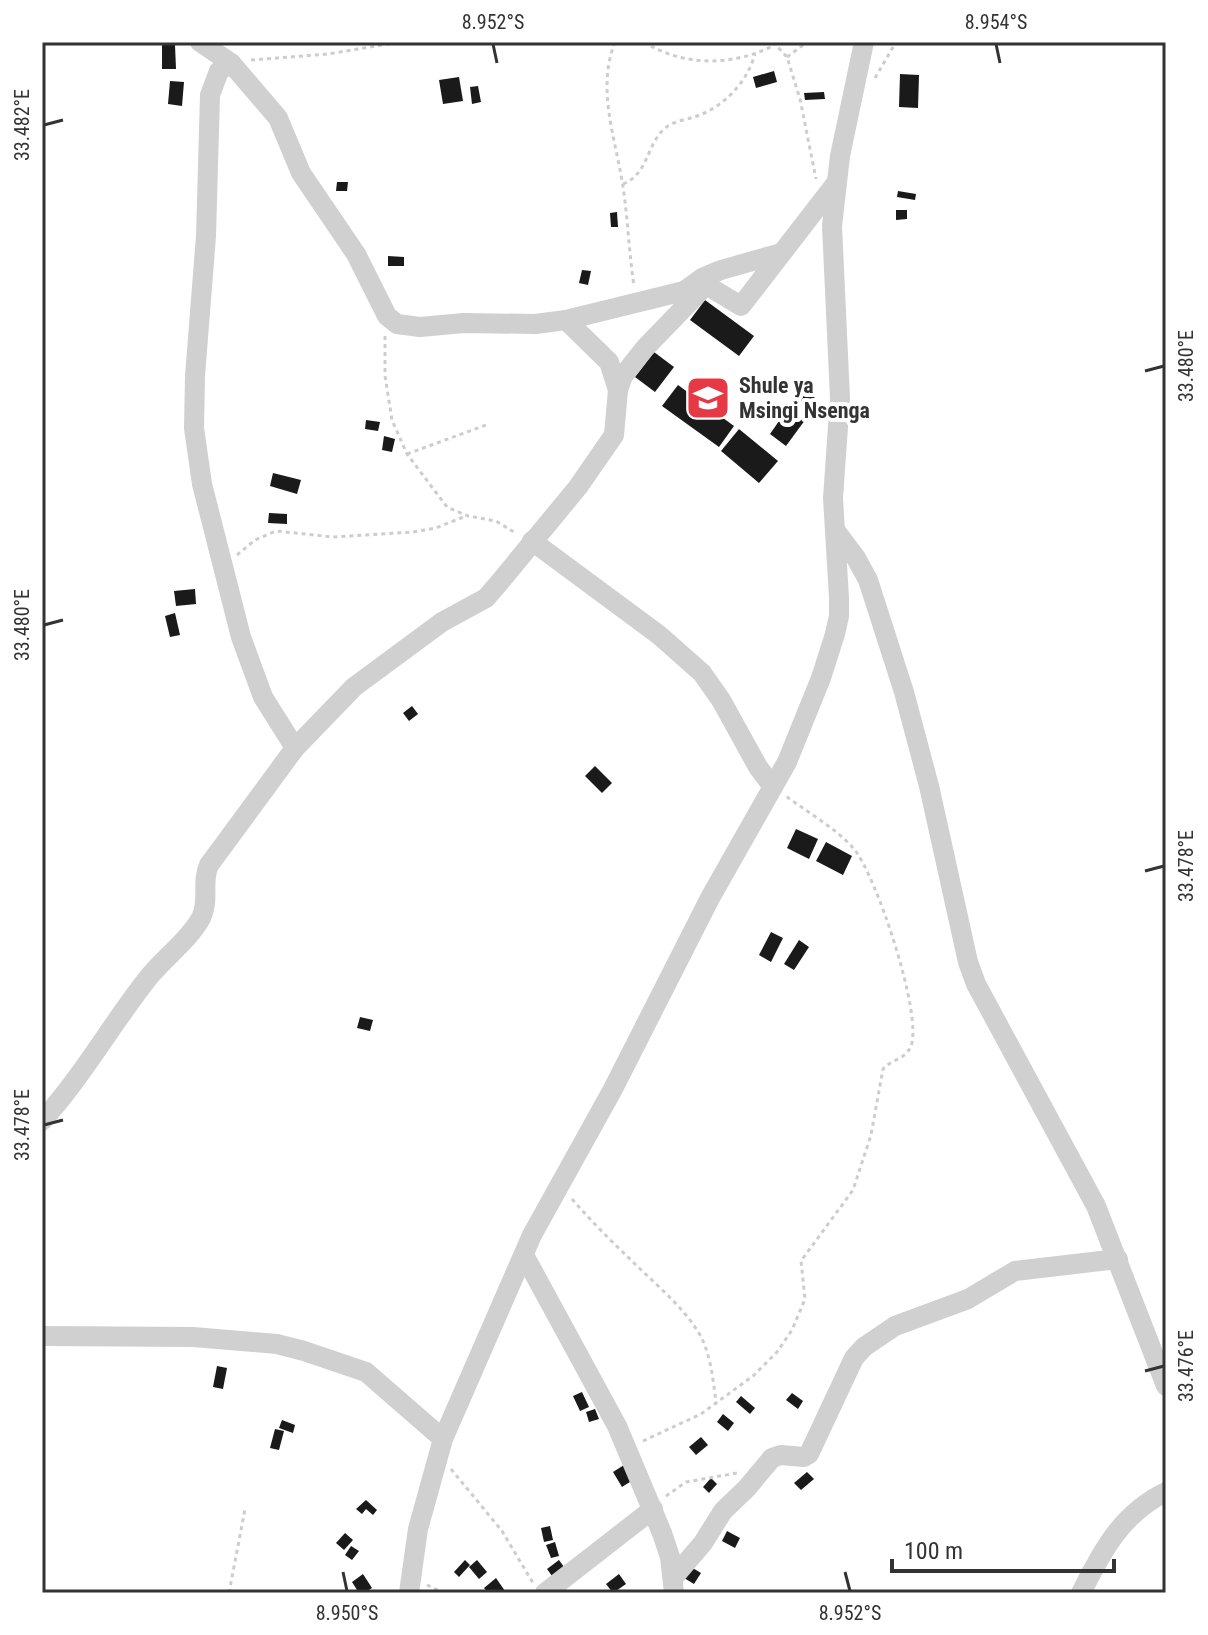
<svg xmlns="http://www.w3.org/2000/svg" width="1208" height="1635" viewBox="0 0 1208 1635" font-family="'Roboto Condensed',sans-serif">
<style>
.building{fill:#1a1a1a}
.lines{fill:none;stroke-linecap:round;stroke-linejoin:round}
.path{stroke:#cdcdcd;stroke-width:3;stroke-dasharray:4 4;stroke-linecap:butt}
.minor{stroke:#d0d0d0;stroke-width:20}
.ticks{fill:none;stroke:#333;stroke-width:3}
.labels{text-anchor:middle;stroke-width:8;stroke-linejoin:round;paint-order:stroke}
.poi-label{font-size:22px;font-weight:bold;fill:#333;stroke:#fff;text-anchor:start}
.neatline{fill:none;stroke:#333;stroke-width:3}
.ticks-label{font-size:20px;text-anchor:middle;fill:#333}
</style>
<rect width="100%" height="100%" fill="#fff"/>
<!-- building -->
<g class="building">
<polygon points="162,45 175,45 176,69 162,69"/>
<polygon points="774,71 777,82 756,88 753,77"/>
<polygon points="900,74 919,75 918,108 899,107"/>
<polygon points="459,77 463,101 443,104 439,80"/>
<polygon points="170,81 184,82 182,106 168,104"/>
<polygon points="478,86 481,102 472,104 470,87"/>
<polygon points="824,92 825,99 805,100 804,93"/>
<polygon points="337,182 348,182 347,191 336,191"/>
<polygon points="898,191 916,194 915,200 897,197"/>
<polygon points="896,210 907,210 907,219 896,220"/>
<polygon points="617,212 618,227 611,227 610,213"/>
<polygon points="388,256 404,257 404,266 388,266"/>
<polygon points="582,270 591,271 588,285 579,283"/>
<polygon points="705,300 754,336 739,356 690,320"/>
<polygon points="654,352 674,367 655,392 635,377"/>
<polygon points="678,385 734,426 719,447 662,406"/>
<polygon points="802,388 819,401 786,446 770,434"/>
<polygon points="366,420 380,422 378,431 365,429"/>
<polygon points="739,429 778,461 759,483 721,451"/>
<polygon points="384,436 395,439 392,452 382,450"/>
<polygon points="273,473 301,480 297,494 270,486"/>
<polygon points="269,513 287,514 287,524 268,523"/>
<polygon points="195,589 196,604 176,606 174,591"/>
<polygon points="175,613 180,635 170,637 165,616"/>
<polygon points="412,706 418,714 409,721 403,713"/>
<polygon points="595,766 612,783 602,793 585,776"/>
<polygon points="796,829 818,839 809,859 787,848"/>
<polygon points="826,842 852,856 843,875 816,861"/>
<polygon points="771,932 783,938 771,962 759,955"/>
<polygon points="799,940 809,947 794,970 784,964"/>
<polygon points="360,1017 373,1020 370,1031 357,1028"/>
<polygon points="217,1366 227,1368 223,1389 213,1387"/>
<polygon points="582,1392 589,1407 580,1411 573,1396"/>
<polygon points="792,1393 803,1401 798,1409 786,1400"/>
<polygon points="741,1396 755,1408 750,1414 736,1402"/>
<polygon points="595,1409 599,1419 589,1422 586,1412"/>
<polygon points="723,1414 734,1423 728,1431 717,1422"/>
<polygon points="282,1420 295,1425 293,1433 279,1428"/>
<polygon points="275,1429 284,1431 279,1450 270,1448"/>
<polygon points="701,1437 708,1445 696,1455 689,1447"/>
<polygon points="624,1465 633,1480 622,1487 613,1472"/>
<polygon points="807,1472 814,1479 801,1490 794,1483"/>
<polygon points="711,1478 717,1484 709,1493 703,1487"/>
<polygon points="366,1500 377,1510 373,1515 366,1509 362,1514 356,1509"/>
<polygon points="550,1526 553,1540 544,1542 541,1528"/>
<polygon points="727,1531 740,1538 735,1548 722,1541"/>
<polygon points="345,1533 353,1540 344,1550 336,1543"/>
<polygon points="555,1542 559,1556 551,1558 546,1545"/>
<polygon points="351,1546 359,1551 352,1560 345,1555"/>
<polygon points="465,1560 470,1565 459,1577 454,1572"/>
<polygon points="477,1560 487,1572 479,1579 469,1567"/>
<polygon points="559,1560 564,1567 552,1576 547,1569"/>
<polygon points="691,1567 701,1573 694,1584 684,1578"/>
<polygon points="363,1574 372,1588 364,1593 359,1593 352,1582"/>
<polygon points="619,1574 626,1584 613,1593 606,1584"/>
<polygon points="496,1578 505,1591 488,1593 484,1588"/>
</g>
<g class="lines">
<!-- path -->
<g class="path">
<path d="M615,42C596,90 616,139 623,187C628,220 629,253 634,286"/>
<path d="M644,42C684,67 732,66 773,46"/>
<polyline points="773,42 787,57 800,99 816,179"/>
<polyline points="787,57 807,42"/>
<polyline points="251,60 328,54 400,42"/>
<polyline points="875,78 896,42"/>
<path d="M623,184C648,174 646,147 663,130C672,121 686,120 697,116C725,106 747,82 755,54"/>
<polyline points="385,336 385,376 392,420 407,454 447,507 468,516 496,521 517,534"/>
<polyline points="407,454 486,425"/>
<polyline points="237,555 255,540 276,531 333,537 413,532 436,528 466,516"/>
<path d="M572,1199C591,1221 612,1242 633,1262C656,1285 683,1306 700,1335C711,1355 713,1380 716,1402"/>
<path d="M643,1441L701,1414L753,1376L777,1352L792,1330L805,1299L801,1261L853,1190L871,1135L883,1069C892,1059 905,1060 911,1046C923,1015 876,875 854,849C836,828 808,813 786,796"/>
<polyline points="451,1469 502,1531 533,1583"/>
<polyline points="666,1496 686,1482 737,1473"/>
<polyline points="427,1585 444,1593"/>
<polyline points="229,1593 245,1509"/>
</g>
<!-- minor -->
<g class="minor">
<polyline points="200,42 231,63 278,118 301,173 356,254 387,316 397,324 420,327 464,323 535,324 566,320 684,291 702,278 721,270 781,253"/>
<polyline points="231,63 219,71 210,95 206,236 195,376 194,428 202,484 241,637 263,697 295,748"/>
<polyline points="566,320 609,362 618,390"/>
<polyline points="835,530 856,558 868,580 904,692 929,786 968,962 976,984 1096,1206 1166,1386"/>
<polyline points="532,541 659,635 702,673 721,700 758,767 773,787"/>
<path d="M42,1121C82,1077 111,1025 148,978C164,958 189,940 201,918C210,900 201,882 209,865L295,748L354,687L442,622L486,598L499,583L578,487L614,435L618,390L623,376L645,348L706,285L741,306L836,183"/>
<polyline points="524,1255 617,1426 662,1533 670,1557 674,1593"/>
<polyline points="42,1336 193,1337 277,1344 304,1351 366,1372 443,1439"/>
<polyline points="673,1578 703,1543 723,1511 747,1488 772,1458 781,1455 804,1457 809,1454 854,1358 864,1347 895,1326 968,1299 1015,1271 1118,1259"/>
<polyline points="409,1593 418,1529 443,1439 532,1235 613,1089 710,898 787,762 821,678 835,634 839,616 839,598 833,498 840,398 832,226 840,156 864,42"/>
<polyline points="545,1593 653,1509"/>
<path d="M1081,1593C1102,1551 1122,1513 1166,1492"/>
</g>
</g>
<!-- ticks -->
<path class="ticks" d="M493,44L497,63M996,44L1000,63M44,125L63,120M1145,371L1164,366M44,625L63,620M1145,871L1164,866M44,1125L63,1120M1145,1371L1164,1366M343,1572L347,1591M845,1572L850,1591"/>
<!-- icons -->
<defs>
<g id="school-square" transform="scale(2.3)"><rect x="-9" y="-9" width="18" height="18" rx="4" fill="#e63946" stroke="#fff"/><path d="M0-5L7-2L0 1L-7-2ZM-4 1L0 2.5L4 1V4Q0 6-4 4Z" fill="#fff"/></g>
</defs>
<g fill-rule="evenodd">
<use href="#school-square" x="708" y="398"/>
</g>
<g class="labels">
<!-- poi labels -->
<g class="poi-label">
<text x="739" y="393">Shule ya<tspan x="739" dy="25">Msingi Nsenga</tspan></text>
</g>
</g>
<!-- border -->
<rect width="1208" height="1635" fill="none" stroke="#ffffff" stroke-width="88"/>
<!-- scale -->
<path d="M892 1559v12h222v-12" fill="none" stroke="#333333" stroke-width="4"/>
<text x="904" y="1559" font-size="24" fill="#333333" stroke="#ffffff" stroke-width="6" paint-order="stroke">100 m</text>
<rect x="44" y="44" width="1120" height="1547" class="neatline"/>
<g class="ticks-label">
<text x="493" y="29">8.952°S</text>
<text x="996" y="29">8.954°S</text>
<text transform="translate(22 125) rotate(-90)" y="7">33.482°E</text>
<text transform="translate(1186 366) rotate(-90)" y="7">33.480°E</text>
<text transform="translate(22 625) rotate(-90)" y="7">33.480°E</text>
<text transform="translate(1186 866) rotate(-90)" y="7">33.478°E</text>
<text transform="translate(22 1125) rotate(-90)" y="7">33.478°E</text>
<text transform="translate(1186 1366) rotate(-90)" y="7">33.476°E</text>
<text x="347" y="1620">8.950°S</text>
<text x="850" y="1620">8.952°S</text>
</g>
</svg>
